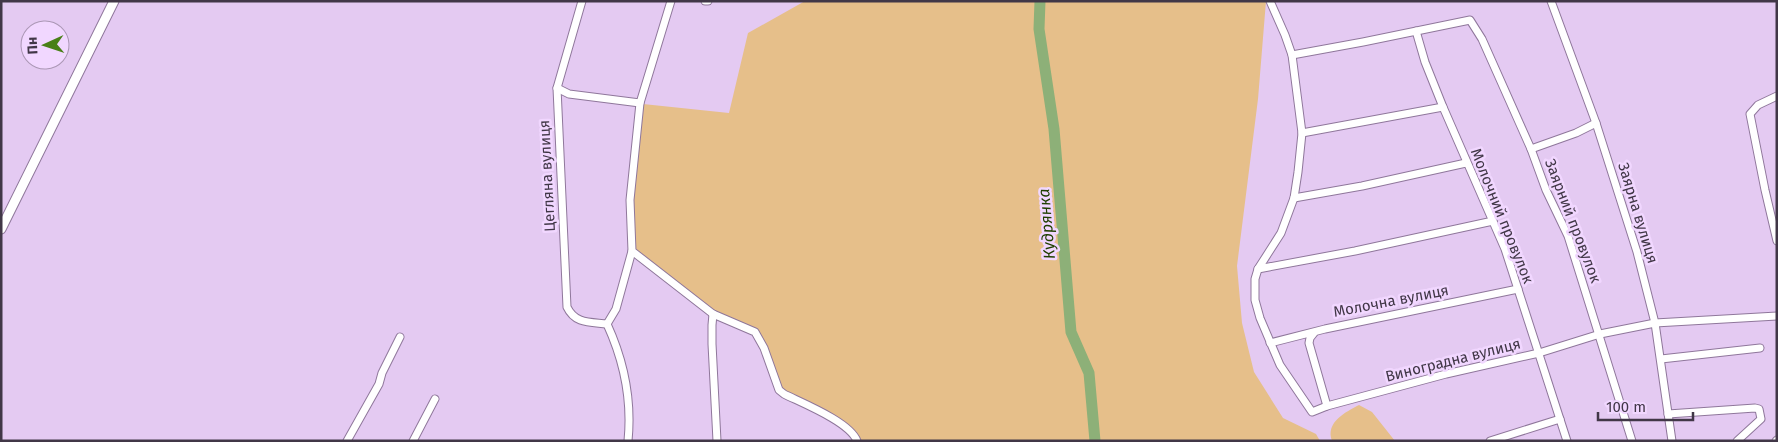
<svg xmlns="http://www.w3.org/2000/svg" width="1778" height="442" viewBox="0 0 1778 442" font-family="'Fira Sans',sans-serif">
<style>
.green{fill:#e6bf8a}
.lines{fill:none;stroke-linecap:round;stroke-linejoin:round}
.river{stroke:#8db078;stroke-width:11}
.minor-casing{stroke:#8f779b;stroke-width:9}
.tertiary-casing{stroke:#8f779b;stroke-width:11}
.minor{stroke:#fff;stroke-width:7}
.tertiary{stroke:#fff;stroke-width:9}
.labels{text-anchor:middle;stroke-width:5;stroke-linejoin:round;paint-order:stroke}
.street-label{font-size:15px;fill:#413747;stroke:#f1d7ff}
.water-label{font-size:16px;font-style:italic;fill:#204002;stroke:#f1d7ff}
</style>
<rect width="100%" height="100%" fill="#e4caf2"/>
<!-- green -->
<g class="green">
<path d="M805,1H1266L1258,99L1237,266L1242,323L1254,372L1283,418L1316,434L1320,441H860C852,418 806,402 786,392L782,388L757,330L715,312L635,250L633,201L643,104L729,113L748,33Z"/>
<path d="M1359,405L1372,412L1395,441H1332C1325,422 1346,412 1359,405Z"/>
</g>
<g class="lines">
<!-- river -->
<polyline class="river" points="1040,1 1039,29 1054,129 1071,332 1089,373 1095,441"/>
<!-- minor casing -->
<g class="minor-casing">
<g id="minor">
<path d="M582,1L557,88L567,307C575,324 590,322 607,324"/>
<path d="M671,1L640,103L630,200L632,251L713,314L755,332L764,348L779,390L784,394C802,403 850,422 857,441"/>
<polyline points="705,1 708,1"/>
<polyline points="1270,1 1285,35 1292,55 1302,133 1298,172 1294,198 1281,233 1258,269 1255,279 1255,300 1260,318 1280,365 1312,412 1327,406 1446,374 1539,353 1600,334 1655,323 1777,316"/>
<polyline points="1551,1 1596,123 1637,252 1655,323 1672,441"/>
<polyline points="1416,31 1425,62 1443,107 1505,249 1567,441"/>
<polyline points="1292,55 1363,42 1470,20 1482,39 1531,149 1546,190 1568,236 1632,441"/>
<polyline points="557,88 569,94 640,103"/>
<polyline points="1777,96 1758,105 1750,114 1765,190 1777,241"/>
<polyline points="1302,133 1443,107"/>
<polyline points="1531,149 1576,133 1596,123"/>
<polyline points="1294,198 1362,186 1466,163"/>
<polyline points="1258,269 1355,251 1493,221"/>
<polyline points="713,314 712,325 712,344 717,441"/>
<polyline points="1314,333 1310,338 1309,343 1327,406"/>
<polyline points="1270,343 1325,329 1518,289"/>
<polyline points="1661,359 1760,348"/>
<polyline points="1668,414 1755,408 1759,409 1761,419 1737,441"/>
<polyline points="347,441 379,384 382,373 400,337"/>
<polyline points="413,441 435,399"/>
<path d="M628,441C632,401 624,361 607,324L616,309L632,251"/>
<polyline points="1490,441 1560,419"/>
<polyline points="1776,441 1777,440"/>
</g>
</g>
<!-- tertiary casing -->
<g class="tertiary-casing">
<polyline id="tertiary" points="1,229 114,1"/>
</g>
<!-- minor -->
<use href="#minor" class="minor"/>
<!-- tertiary -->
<use href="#tertiary" class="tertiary"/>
</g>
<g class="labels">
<!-- street labels -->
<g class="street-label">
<text transform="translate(547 176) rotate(-93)" y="5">Цегляна вулиця</text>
<text transform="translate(1638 213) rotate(73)" y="5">Заярна вулиця</text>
<text transform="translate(1502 216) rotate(68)" y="5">Молочний провулок</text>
<text transform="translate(1573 221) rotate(69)" y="5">Заярний провулок</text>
<text transform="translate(1391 301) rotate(-11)" y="5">Молочна вулиця</text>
<text transform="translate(1453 360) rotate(-14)" y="5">Виноградна вулиця</text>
</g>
<!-- water labels -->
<g class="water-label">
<text transform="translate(1046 224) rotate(-95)" y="6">Кудрянка</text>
</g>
</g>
<!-- border -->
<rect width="1778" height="442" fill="none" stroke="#413747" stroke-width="5"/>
<!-- north arrow -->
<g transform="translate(45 45) rotate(267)"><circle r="24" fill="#f1d7ff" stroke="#ab97b5"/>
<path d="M0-4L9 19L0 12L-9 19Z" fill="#498017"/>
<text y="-8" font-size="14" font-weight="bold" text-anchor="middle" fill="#413747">Пн</text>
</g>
<!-- scale -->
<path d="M1598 412v8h95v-8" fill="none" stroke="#413747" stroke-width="2.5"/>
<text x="1606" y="412" font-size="15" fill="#413747" stroke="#f1d7ff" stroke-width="4" paint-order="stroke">100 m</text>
</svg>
